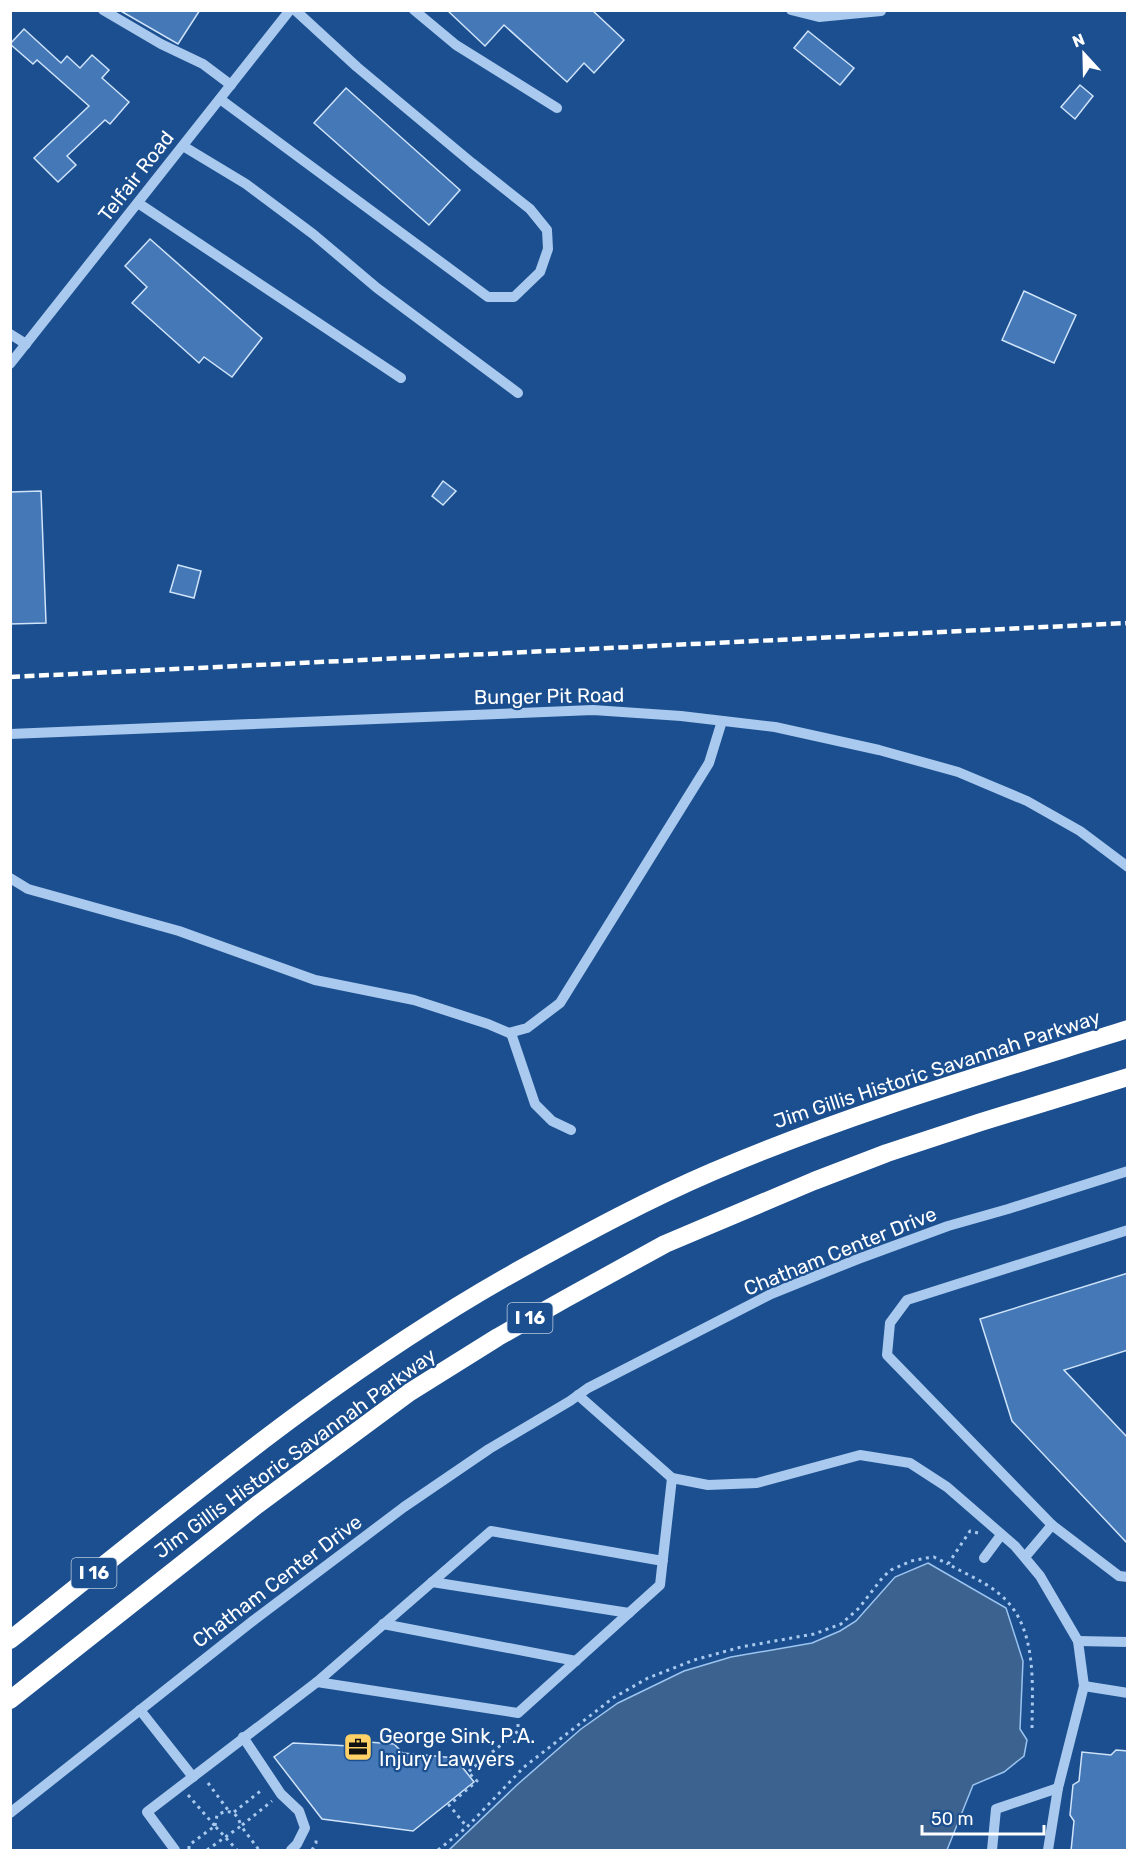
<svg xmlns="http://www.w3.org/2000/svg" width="1138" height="1861" viewBox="0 0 1138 1861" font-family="Rubik,sans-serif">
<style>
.water{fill:#3c6290;stroke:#9cc4f0;stroke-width:1.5}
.building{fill:#4478b7;stroke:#cfe3fa;stroke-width:1.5}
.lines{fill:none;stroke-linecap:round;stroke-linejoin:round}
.path{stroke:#a9c9ee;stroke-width:3;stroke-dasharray:3 4.5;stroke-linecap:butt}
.minor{stroke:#a9c9ee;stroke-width:10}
.highway{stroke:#fff;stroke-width:18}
.rail{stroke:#fff;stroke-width:4.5;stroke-dasharray:10 4.5;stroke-linecap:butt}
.labels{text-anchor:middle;stroke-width:4.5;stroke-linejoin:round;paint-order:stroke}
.shield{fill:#1b4f8f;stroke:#bbcadd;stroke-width:1.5}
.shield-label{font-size:18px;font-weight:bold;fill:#fff}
.street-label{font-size:20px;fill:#fff;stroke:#1b4f8f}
.poi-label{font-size:20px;fill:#fff;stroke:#1b4f8f;text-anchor:start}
</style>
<rect width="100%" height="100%" fill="#1b4f8f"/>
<!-- water -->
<polygon class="water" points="928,1563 1006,1608 1023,1661 1020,1729 1027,1740 1024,1756 1004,1772 973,1785 947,1850 449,1850 518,1784 581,1729 618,1703 684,1671 731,1657 812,1643 840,1631 856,1621 895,1577"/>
<!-- building -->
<g class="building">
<polygon points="119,10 200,10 178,44"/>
<polygon points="447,10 592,10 624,40 594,73 584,63 567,82 504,25 485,46"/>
<polygon points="24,29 61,63 67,56 80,68 92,55 109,70 102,78 129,102 110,124 105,120 67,156 76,165 58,182 34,158 89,106 37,60 33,64 10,44"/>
<polygon points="808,31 854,68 840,85 794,48"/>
<polygon points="1080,85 1093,96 1075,119 1061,107"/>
<polygon points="346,88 460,190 429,225 314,123"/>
<polygon points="150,239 262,338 232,377 204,357 199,363 132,303 147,287 125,266"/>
<polygon points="1024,291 1076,315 1054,363 1002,340"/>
<polygon points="443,481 456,491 443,505 432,496"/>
<polygon points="41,491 46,623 10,624 10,492"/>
<polygon points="178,565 201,571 194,598 170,592"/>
<polygon points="1128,1273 1128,1350 1064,1370 1128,1438 1128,1544 1012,1421 980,1319"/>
<polygon points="355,1741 394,1744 403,1753 455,1758 474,1782 413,1831 322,1819 274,1757 293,1743 350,1746"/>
<polygon points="1116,1750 1128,1751 1128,1851 1071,1851 1074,1821 1070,1815 1073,1785 1079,1781 1082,1752 1111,1755"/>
</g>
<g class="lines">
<!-- path -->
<g class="path">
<path d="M978,1533L970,1531L948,1564C964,1573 983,1581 997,1592C1039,1624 1032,1685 1032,1732"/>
<polyline points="518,1724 518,1731 468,1772 477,1781 449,1805 467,1827 524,1767 613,1698 648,1678 694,1660 741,1647 814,1634 841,1624 859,1608 883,1577 891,1570 911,1561 926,1558 934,1557 948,1564"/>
<polyline points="208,1783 228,1810"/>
<polyline points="188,1795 215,1826"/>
<polyline points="234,1812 263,1789"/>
<path d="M215,1826L217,1815C230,1808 237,1812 241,1826L272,1801"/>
<polyline points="189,1849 189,1845 215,1826 237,1850"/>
<polyline points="207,1850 241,1826 259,1850"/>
<polyline points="312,1850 316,1843 316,1836"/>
<polyline points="438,1850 467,1827"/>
</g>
<!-- minor -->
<g class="minor">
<polyline points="103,10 161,44 203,64 231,85"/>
<polyline points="414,10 456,45 557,108"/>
<polyline points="791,10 819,17 881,11"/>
<polyline points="220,99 488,297 514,297 540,272 548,249 547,230 530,209 472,163 357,67 295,10"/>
<polyline points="183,146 246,184 313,234 377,288 518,393"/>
<polyline points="138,203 401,378"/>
<polyline points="10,334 26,344"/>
<polyline points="10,364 290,10"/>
<polyline points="10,734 593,710 681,716 775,727 879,750 958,772 1027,801 1080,831 1128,867"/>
<polyline points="10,878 28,889 179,931 315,980 414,1000 488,1024 509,1033 527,1028 560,1003 709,763 722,721"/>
<polyline points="511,1033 535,1104 552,1121 571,1130"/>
<polyline points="578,1395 672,1478 708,1485 757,1483 860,1455 910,1463 947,1487 1015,1546 1040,1576 1078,1641 1084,1686 1058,1788 1048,1850"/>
<polyline points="1052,1525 1119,1576 1128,1577"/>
<polyline points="1025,1557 1052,1525 887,1355 890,1323 907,1300 1128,1230"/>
<polyline points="984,1558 1001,1535"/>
<polyline points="663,1561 491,1531 317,1682 518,1713 660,1585 672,1478"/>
<polyline points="432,1582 629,1613"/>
<polyline points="383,1624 576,1661"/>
<polyline points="1078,1641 1128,1642"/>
<polyline points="1084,1686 1128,1693"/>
<polyline points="140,1710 193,1777"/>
<polyline points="243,1737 281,1794 299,1811 305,1828 297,1844 291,1850"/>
<polyline points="10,1813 254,1620 404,1507 489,1449 570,1401 588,1388 771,1294 858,1259 948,1226 1008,1209 1128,1171"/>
<polyline points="175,1850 147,1812 317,1682"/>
<polyline points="992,1850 996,1809 1058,1788"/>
</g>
<!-- highway -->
<g class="highway">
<path d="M10,1640C178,1507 340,1368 528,1265C588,1232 649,1199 712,1172C847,1114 988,1073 1128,1029"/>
<polyline points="10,1700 257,1505 410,1392 498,1337 565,1299 665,1244 814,1181 887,1153 981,1122 1128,1077"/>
</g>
<!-- rail -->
<polyline class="rail" points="10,677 1128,623"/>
</g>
<!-- icons -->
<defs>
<g id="office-square" transform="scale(1.5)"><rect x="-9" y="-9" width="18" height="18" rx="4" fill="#ffd166" stroke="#1b4f8f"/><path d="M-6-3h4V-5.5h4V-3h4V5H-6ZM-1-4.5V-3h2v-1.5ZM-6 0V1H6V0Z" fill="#111"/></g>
</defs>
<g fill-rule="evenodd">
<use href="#office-square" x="358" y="1747"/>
</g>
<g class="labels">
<!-- shield labels -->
<g class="shield">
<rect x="507.5" y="1303" width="45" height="30" rx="4.5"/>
<rect x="71.5" y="1558" width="45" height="30" rx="4.5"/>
</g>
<g class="shield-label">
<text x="530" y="1324">I 16</text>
<text x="94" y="1579">I 16</text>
</g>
<!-- street labels -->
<g class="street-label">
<text transform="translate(136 176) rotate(-52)" y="7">Telfair Road</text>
<text transform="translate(549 696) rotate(-1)" y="7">Bunger Pit Road</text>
<text transform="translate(937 1069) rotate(-18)" y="7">Jim Gillis Historic Savannah Parkway</text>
<text transform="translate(840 1251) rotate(-22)" y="7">Chatham Center Drive</text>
<text transform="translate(295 1453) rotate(-36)" y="7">Jim Gillis Historic Savannah Parkway</text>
<text transform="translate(277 1581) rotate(-37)" y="7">Chatham Center Drive</text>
</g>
<!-- poi labels -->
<g class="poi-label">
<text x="379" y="1743">George Sink, P.A.<tspan x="379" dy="23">Injury Lawyers</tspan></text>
</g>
</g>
<!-- border -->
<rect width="1138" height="1861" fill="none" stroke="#ffffff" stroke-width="24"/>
<!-- north arrow -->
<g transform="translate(1084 54) rotate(338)" stroke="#1b4f8f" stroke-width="4.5" paint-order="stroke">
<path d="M0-4.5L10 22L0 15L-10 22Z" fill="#ffffff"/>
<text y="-9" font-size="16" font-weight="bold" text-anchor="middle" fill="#ffffff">N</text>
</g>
<!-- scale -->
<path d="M922 1825v9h122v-9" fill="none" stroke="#ffffff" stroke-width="3"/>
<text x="931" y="1825" font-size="18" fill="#ffffff" stroke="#1b4f8f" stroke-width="4.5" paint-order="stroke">50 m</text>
</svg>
